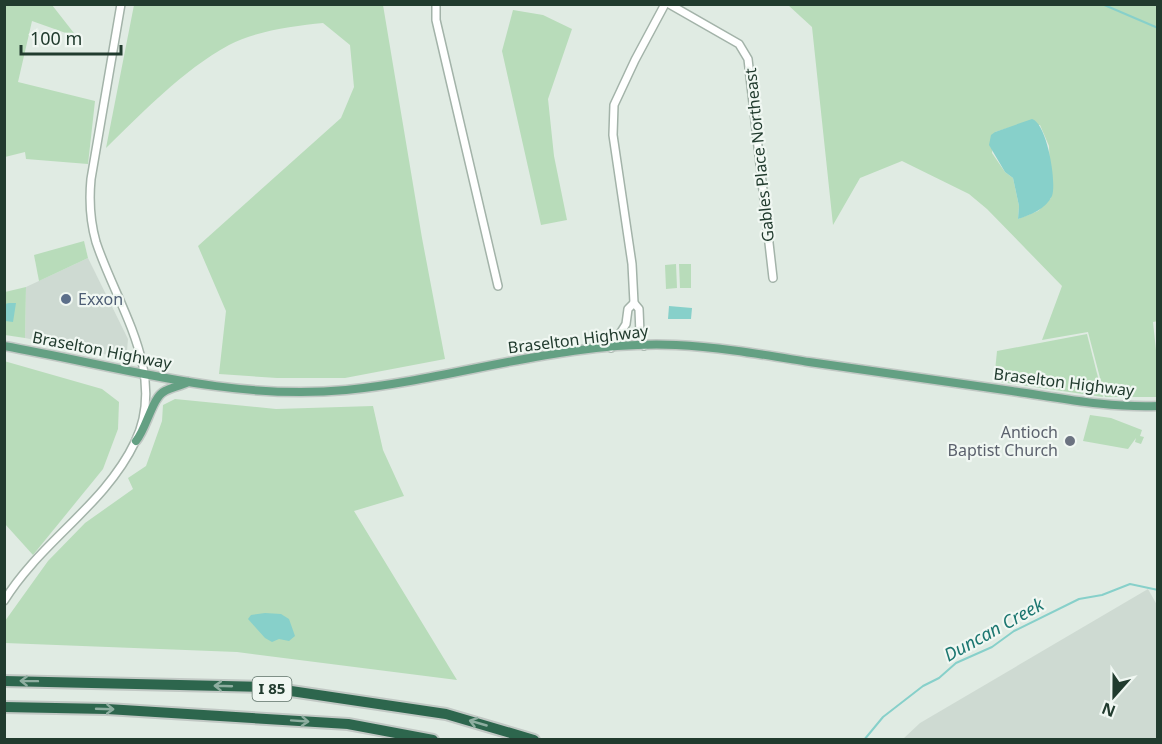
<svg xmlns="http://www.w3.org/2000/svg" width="1162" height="744" viewBox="0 0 1162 744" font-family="'Noto Sans',sans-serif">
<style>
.built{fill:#cedad2}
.green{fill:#b8dcba;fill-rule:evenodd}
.water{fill:#87d0ca}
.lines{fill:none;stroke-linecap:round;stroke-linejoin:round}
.stream{stroke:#87d0ca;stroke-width:2}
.minor-casing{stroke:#a3b3a9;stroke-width:10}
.major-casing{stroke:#c1c8c4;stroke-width:11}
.highway-casing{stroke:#c1c8c4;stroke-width:14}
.minor{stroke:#fff;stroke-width:7}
.major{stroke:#64a083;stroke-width:8}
.highway{stroke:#2d664d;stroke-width:10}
.oneway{stroke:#8eaea0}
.service-dot{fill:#5c6f8a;stroke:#f0f7f2;stroke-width:2}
.worship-dot{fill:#6b7280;stroke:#f0f7f2;stroke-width:2}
.labels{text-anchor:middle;stroke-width:4.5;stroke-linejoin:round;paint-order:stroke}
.shield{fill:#f0f7f2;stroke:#5f7369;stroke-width:1.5}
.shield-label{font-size:15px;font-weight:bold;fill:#213b2e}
.street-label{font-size:16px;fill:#213b2e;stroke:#f0f7f2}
.service-label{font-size:16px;fill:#4e5e75;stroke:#f0f7f2;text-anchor:start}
.worship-label{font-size:16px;fill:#5b616d;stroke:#f0f7f2;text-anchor:end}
.water-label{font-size:18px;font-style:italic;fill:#1b7670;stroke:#f0f7f2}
</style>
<rect width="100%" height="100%" fill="#e0ebe3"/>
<!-- built -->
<g class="built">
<polygon points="88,258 128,339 127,351 123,358 25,338 26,287"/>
<polygon points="1148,589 1157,605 1157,739 903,739 920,723"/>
</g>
<!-- green -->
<g class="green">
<polygon points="5,4 52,5 77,37 32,21 18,82 95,101 88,164 26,159 25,152 5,157"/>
<path d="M134,5H383L422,238L445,359L345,378H277L219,374L226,311L198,246L341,118L354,87L350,45L323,23C294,26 255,31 229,45C182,71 144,111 106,148Z"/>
<path d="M788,5H1157L1158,321L1153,322L1157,360V397H1105L1088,332L1042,340L1062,286L987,209L969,194L902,161L860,178L833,225L812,27ZM1040,125L1049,146L1051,198L1038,211L1018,219L1019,206L1013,178L1005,172L992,153L995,132L1011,127Z"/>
<polygon points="513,10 543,15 572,29 548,99 554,156 567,220 541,225 502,51"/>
<polygon points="84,241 88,258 39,281 34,255"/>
<polygon points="676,264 677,288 666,289 665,265"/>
<polygon points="679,264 691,264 691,288 680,288"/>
<polygon points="26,287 25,338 5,335 5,292"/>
<polygon points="1087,334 1103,397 994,381 997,351"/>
<polygon points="4,361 102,389 119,402 118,429 103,469 33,555 5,524"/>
<polygon points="175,399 276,409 373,406 383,450 404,496 354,511 457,680 237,652 5,643 5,621 48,561 85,523 133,489 128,478 146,466 162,421 163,405"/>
<polygon points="1090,415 1111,418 1142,430 1140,436 1144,437 1141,444 1135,442 1136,438 1128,449 1083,441"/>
</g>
<!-- water -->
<g class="water">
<path d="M1032,119C1047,123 1057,183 1052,196C1046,209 1030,215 1018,219L1019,206L1013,178L1005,172L989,145L991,135L995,132Z"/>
<polygon points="9,303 16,303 13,322 5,321 5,304"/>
<polygon points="669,306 692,308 691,319 668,319"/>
<polygon points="265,613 281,614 289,619 295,636 289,641 279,639 272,642 265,638 248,619 251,615"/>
</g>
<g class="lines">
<!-- stream -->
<g class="stream">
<polyline points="1102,4 1158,28"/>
<polyline points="864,740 883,717 923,686 939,678 956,663 992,647 1014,631 1079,599 1102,595 1130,584 1158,590"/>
</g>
<!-- minor casing -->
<g class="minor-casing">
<g id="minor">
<polyline points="436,4 436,20 498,286"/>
<polyline points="669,4 739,44 748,59 773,278"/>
<polyline points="644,346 640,334 639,309 634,303 632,264 613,135 614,105 635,60 665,4"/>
<polyline points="611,348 626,324 628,309 634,303"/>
<path d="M4,601C40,542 105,505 135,442C168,373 117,306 96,242C90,221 89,200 91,179L121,4"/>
</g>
</g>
<!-- major casing -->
<g class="major-casing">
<g id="major">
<path d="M4,346C118,366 229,401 346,390C456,379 564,340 676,345C720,347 765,355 809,362C877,372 945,381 1012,391C1060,398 1109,408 1158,406"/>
<path d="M136,441C147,428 152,397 165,391C172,387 181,386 188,382"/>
</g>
</g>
<!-- highway casing -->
<g class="highway-casing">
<g id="highway">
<polyline points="4,681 264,687 446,714 534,740"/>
<polyline points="4,707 107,709 348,724 433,740"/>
</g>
</g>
<!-- minor -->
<use href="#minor" class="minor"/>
<!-- major -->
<use href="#major" class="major"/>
<!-- highway -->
<use href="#highway" class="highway"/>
</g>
<!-- one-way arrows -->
<defs><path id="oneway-shaft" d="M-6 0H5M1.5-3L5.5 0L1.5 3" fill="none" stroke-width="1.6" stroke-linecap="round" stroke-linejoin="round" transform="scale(1.5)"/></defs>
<g class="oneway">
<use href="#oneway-shaft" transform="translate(29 681) rotate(-179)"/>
<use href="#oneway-shaft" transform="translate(223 686) rotate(-178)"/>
<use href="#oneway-shaft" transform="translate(105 709) rotate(2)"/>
<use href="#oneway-shaft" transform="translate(300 721) rotate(4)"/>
<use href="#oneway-shaft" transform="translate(478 723) rotate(-164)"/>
</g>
<!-- markers -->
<circle class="service-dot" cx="66" cy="299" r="6"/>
<circle class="worship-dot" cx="1070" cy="441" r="6"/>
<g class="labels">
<!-- shield labels -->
<rect class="shield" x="252.5" y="677" width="39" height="24" rx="4.5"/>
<g class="shield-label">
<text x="272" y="694">I 85</text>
</g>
<!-- street labels -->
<g class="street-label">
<text transform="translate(759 155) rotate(-96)" y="6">Gables Place Northeast</text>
<text transform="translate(578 339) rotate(-7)" y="6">Braselton Highway</text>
<text transform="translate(102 350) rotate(11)" y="6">Braselton Highway</text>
<text transform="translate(1064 382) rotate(7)" y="6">Braselton Highway</text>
</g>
<!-- service labels -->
<g class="service-label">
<text x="78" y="305">Exxon</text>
</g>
<!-- worship labels -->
<g class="worship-label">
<text x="1058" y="438">Antioch<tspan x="1058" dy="18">Baptist Church</tspan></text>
</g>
<!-- water labels -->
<g class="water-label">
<text transform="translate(994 630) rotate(-29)" y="6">Duncan Creek</text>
</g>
</g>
<!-- border -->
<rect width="1162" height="744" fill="none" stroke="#213b2e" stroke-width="12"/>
<!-- north arrow -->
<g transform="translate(1114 696) rotate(201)" stroke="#f0f7f2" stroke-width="4.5" paint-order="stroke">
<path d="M0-4.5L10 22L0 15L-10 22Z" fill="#213b2e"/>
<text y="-9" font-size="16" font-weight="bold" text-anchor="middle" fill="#213b2e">N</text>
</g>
<!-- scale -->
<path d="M21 45v9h100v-9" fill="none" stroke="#213b2e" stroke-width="3"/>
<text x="30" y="45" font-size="18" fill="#213b2e" stroke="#f0f7f2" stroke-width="4.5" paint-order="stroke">100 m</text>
</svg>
